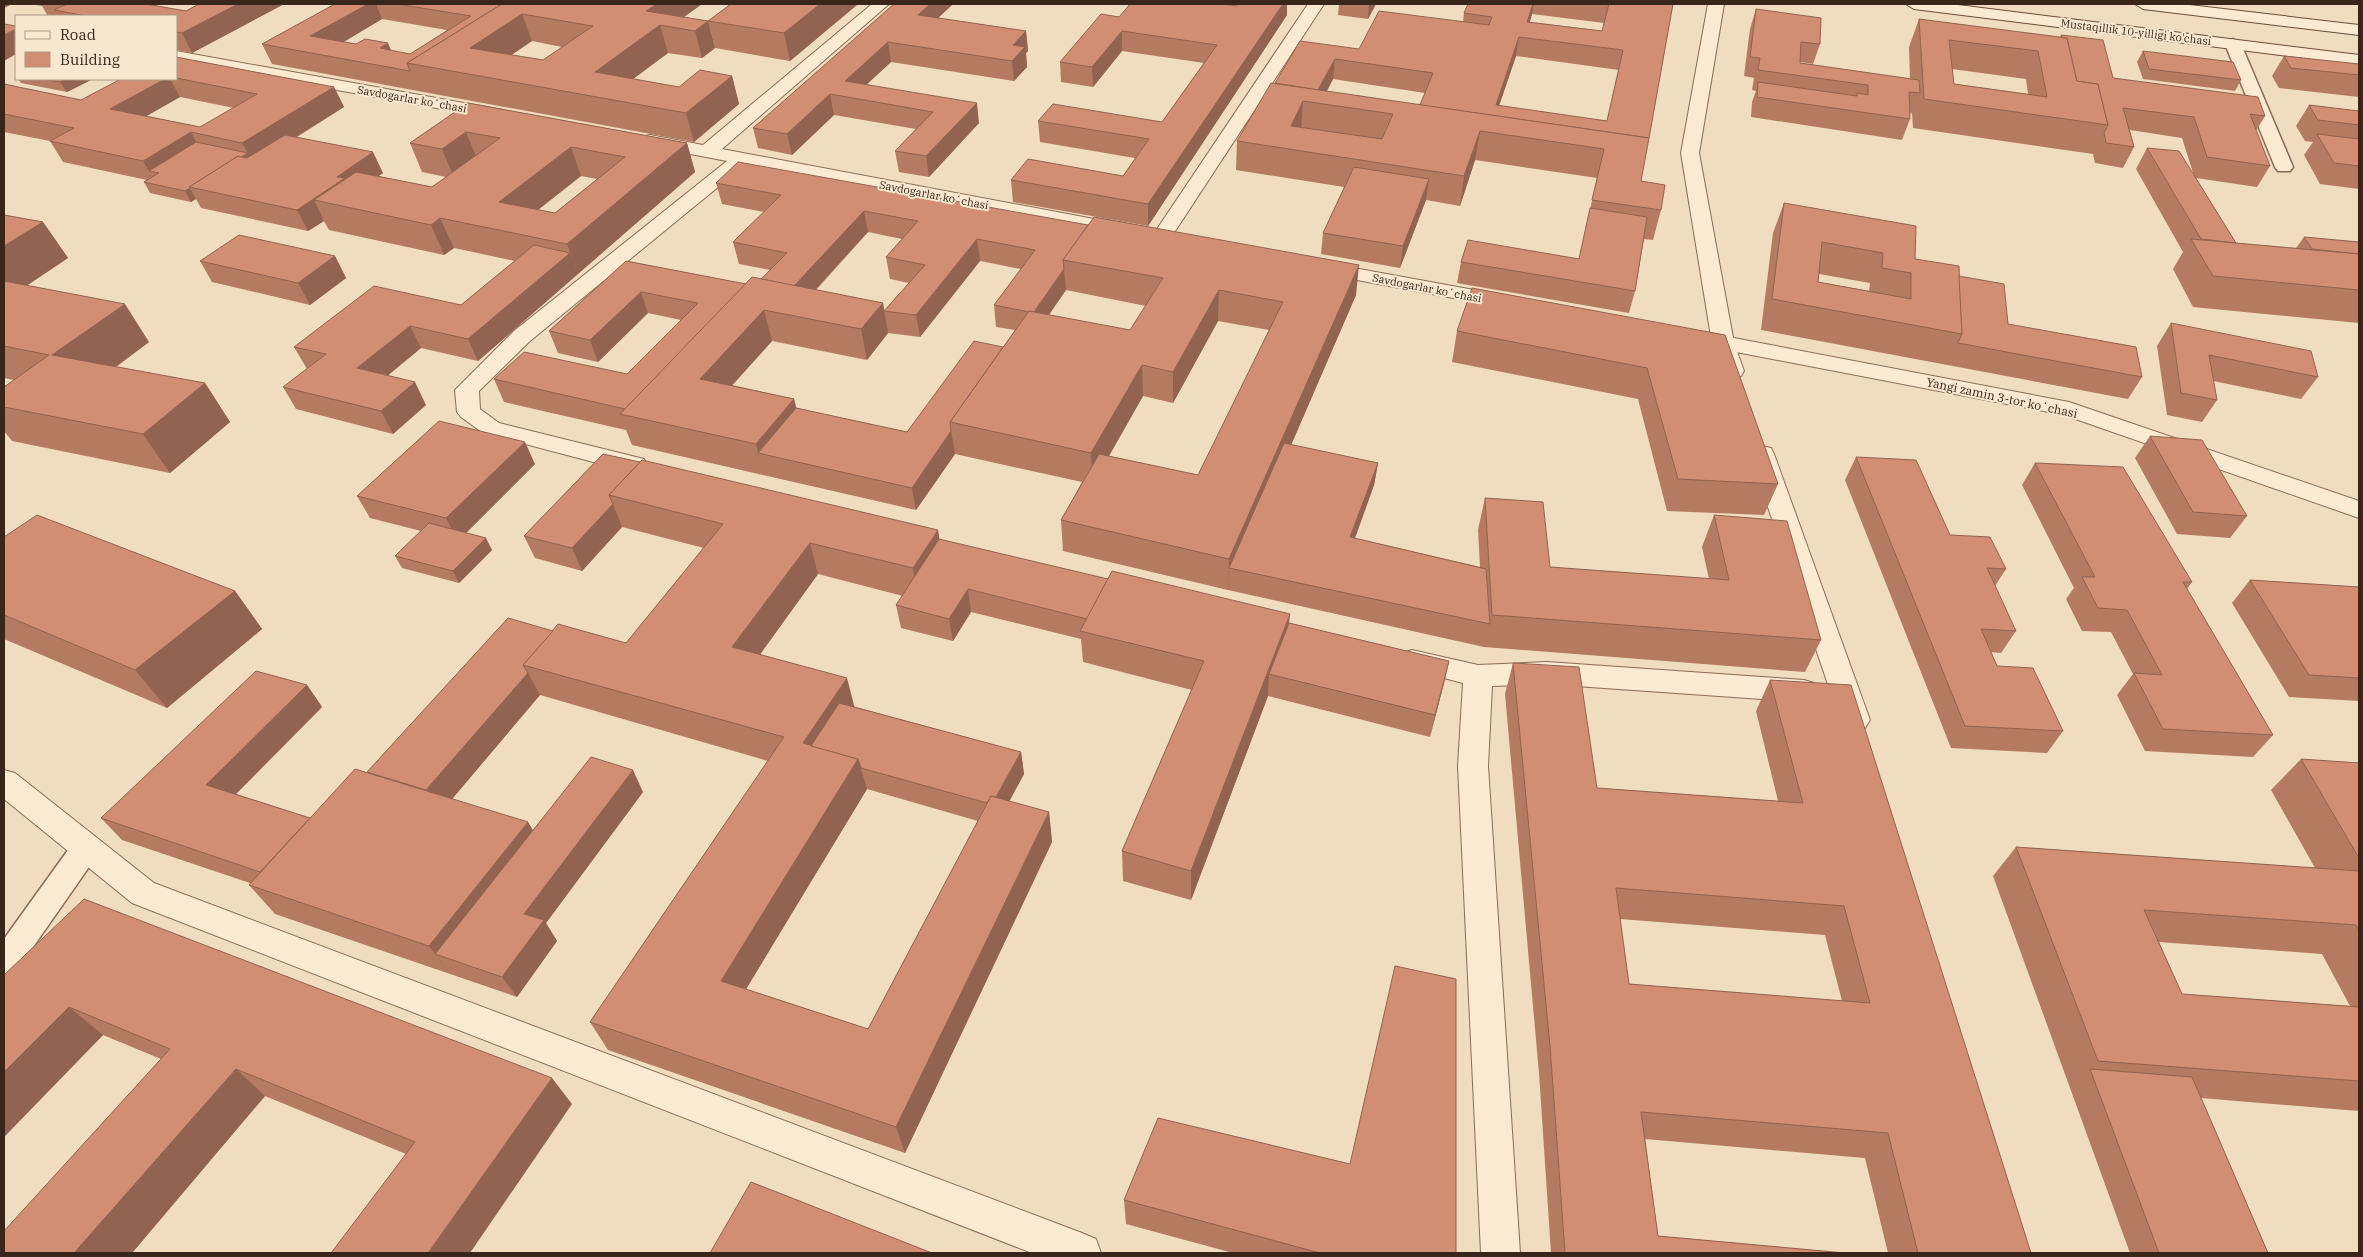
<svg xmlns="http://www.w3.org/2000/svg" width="2363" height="1257" viewBox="0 0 2363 1257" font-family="'IBM Plex Serif',serif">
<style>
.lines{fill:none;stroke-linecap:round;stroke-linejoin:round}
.service-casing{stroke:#8a6b56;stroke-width:3}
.minor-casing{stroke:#8a6b56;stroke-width:2}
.tertiary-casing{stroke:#8a6b56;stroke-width:2}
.secondary-casing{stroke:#6b4d39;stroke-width:2}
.service{fill:#fbead2;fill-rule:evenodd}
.minor{fill:#fbead2;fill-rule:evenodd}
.tertiary{fill:#fbead2;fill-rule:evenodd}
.secondary{fill:#fbead2;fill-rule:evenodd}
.wall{fill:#b47a62;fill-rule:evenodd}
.shaded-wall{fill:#926350}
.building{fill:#d18e72;stroke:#926350;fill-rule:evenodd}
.labels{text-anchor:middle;stroke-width:4;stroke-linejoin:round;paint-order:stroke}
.far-street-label{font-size:11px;fill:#38261b;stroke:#f7e7ce}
.street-label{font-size:12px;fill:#38261b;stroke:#f7e7ce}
</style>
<rect width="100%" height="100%" fill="#f0dcbe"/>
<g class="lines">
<!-- service casing -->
<g class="service-casing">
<g id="service">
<polygon points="2233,39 2241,44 2293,167 2290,171 2278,171 2275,167 2225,44"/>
<polygon points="86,836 96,839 100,848 96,857 15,973 4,977 4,939 76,839"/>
</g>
</g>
<!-- minor casing -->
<g class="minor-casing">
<g id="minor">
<polygon points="872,4 889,4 722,149 1126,225 1133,227 1136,231 1133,235 1126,237 745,165 530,341 479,391 480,409 499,423 644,459 647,465 644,471 635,473 483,433 461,417 457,412 455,390 514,331 727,161 643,145 641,141 643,137 650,135 703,145"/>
<polygon points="1308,4 1324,4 1168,242 1161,244 1154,242 1151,238"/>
<polygon points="176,51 497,109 503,110 506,114 503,118 497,119 176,61"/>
<polygon points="1321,262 1507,296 1515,297 1518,302 1515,307 1507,308 1314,272 1311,268 1314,264"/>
<polygon points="1697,331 2069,402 2359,501 2359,518 2064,415 1689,343 1686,338 1689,333"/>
<polygon points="1412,650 1478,665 1547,662 1804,680 1814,683 1818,691 1814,699 1804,702 1547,684 1492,686 1488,766 1520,1253 1481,1253 1458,766 1463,683 1402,667 1398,660 1402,653"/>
<polygon points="4,770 15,773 154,883 1082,1233 1096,1239 1101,1253 1032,1253 132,903 4,799"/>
</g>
</g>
<!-- tertiary casing -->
<g class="tertiary-casing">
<g id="tertiary">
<polygon points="1708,4 1724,4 1699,153 1734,343 1744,371 1741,376 1733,378 1725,376 1712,343 1681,153"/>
<polygon points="1762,446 1771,448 1774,454 1870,720 1865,728 1855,731 1845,728 1840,720 1750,454 1753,448"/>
</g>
</g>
<!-- secondary casing -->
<g class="secondary-casing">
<g id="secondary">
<polygon points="1906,4 1950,4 2359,55 2359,65 1914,9"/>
<polygon points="2135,4 2181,4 2359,25 2359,35 2143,9"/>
</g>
</g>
<!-- service -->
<use href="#service" class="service"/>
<!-- minor -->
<use href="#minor" class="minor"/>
<!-- tertiary -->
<use href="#tertiary" class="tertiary"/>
<!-- secondary -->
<use href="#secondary" class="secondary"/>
</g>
<!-- wall -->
<g class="wall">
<polygon points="29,4 146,4 186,11 199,4 284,4 192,53 176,50 176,16 48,16 42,6"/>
<path d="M335,4H376V5V4H702L684,17L708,21L715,48L702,58L668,53L633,79L679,87L732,76L739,104L694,142L272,64L262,44ZM382,19L447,30L410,54L343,42ZM532,41L562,47L543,60L511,55Z"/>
<polygon points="731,4 858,4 790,61 715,48 708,21"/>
<polygon points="894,4 953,4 938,18 1026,31 1028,51 1026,53 1027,67 1014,81 891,62 867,84 979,123 929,177 899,172 895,151 916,129 834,115 792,155 758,148 753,128"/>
<polygon points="1239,4 1287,4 1287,15 1148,226 1013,202 1011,180 1123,176 1135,158 1040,142 1038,121 1162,122 1204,63 1122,51 1093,87 1061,82 1060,62 1119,17 1237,6"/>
<polygon points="1339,4 1376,4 1368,19 1338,15"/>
<path d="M1468,4H1673L1641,181L1661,210L1653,240L1644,239L1635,291L1629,313L1457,283L1461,262L1579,259L1597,178L1475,160L1460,206L1426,200L1400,268L1321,254L1323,233L1344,187L1236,170L1237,141L1275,83L1359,49L1463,22L1464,13ZM1532,14L1604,23L1602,31L1530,22ZM1516,56L1619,70L1607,121L1499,106ZM1333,79L1425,93L1420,105L1327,91Z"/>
<path d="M1756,9L1820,44L1813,64L1800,62V63L1910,79L1909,47L1919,19L2060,38L2061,35L2113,78L2265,116L2256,131L2270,166L2257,187L2196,178L2236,243L2296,248L2304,237L2359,242V323L2193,307L2173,269L2183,252L2136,169L2147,148L2194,176L2182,138L2130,130L2134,147L2123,168L2095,163L2093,154L1913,128L1912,112L1911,114L1910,113V119L1902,140L1751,117L1752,102L1756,91L1752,90L1754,78L1744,76L1750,29ZM1952,69L2026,79L2028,94L1954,84Z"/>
<polygon points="2143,51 2241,80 2235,91 2143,79 2137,62"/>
<polygon points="2284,56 2359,64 2359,97 2279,88 2272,76"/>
<path d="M176,57L334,87L344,107L297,137L383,173L378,176L432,187L446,177L422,172L410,143L468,103L687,143L695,172L478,361L421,348L387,376L426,405L393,434L296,409L283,387L307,369L294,347L461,305L515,261L454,248L444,255L329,230L324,221L308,231L201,208L196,199L191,202L150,193L144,182L147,180L63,162L50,141L4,132V84L81,100L121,79H176ZM180,97L234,108L200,127L146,116ZM581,176L597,179L555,213L538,210Z"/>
<polygon points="18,79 93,79 67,92 21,83"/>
<polygon points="2309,105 2359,111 2359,189 2320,184 2304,155 2313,142 2305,141 2296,126"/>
<path d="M716,183L1356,295L1291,445L1378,463L1374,485L1355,538L1480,567L1478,530L1485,498L1550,567L1709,579L1702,547L1714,515L1821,640L1805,672L1484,647L1228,590L1063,551L1061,520L1082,482L955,454L916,510L632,445L626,430L504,402L494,379L627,374L681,320L648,313L598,362L558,353L549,331L626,261L746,284L761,279L770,270L739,264L733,242L764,212L722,204ZM868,232L902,239L886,257L890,279L909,283L884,311L883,303L816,290ZM980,261L1021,269L994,305L996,327L1015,330L1003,347L907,432L796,408L794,399L732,385L772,341L867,360L888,333L920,337ZM1066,290L1146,306L1130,330L1049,315ZM1218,321L1269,330L1198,475L1109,456L1143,396L1173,403Z"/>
<path d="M1784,203L1915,259L1959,276L2008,324L2142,377L2128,399L1761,330L1773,233ZM1819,274L1870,283L1869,291L1818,282Z"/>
<polygon points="4,215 43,222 68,258 27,285 149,342 116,367 205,383 230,422 170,473 12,441 4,431 4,387 14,380 4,378"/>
<polygon points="335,256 346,278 310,305 212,282 200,261"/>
<polygon points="2171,323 2318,377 2301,399 2213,381 2217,400 2202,422 2167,415 2157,346"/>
<polygon points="1457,331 1725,335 1778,484 1764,515 1667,511 1638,399 1452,362"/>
<polygon points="2150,436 2247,516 2230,538 2177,534 2135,458"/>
<path d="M603,454L938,530L939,539L1449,661L1444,683L1430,737L1268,696L1191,900L1123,881L1122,851L1192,690L1083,662L1081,639L971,612L953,641L901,628L896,605L903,596L818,574L760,654L855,707L1021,752L1024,774L1009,801L1049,812L1052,842L905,1153L608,1050L590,1022L768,761L540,695L452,799L533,831L643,792L546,923L557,941L517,997L275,914L249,885L250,883L122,840L101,818L307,685L322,707L236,794L310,818L367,772L553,631L626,643L704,548L622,527L582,571L535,558L524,536ZM867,789L978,821L868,1029L746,989Z"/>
<polygon points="1856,457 1950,535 2006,569 1995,586 2016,631 2001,653 1991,652 1997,666 2063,731 2047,753 1951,748 1845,480"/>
<polygon points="2035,463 2192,582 2187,589 2273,735 2253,757 2145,751 2117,695 2133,674 2111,632 2082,631 2066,599 2074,588 2022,485"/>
<polygon points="535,464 466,533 492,550 459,583 402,568 395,556 421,531 370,518 357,496"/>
<polygon points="4,537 235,591 262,629 167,708 4,639"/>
<polygon points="2250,580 2359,587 2359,701 2289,697 2232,603"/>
<path d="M1513,663L1597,788L1778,801L1756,711L1770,680L2031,1253H1888L1865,1158L1645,1139L1658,1236L1845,1253H1551L1539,1073L1505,694ZM1620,919L1825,935L1842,1001L1629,984Z"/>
<path d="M2301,759L2359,763V1111L2201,1098L2268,1253H2130L1993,876L2016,847L2315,868L2271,790ZM2159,942L2322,954L2350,1006L2182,994Z"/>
<polygon points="4,975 572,1104 406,1154 265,1096 132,1253 4,1253 161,1059 103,1035 4,1137"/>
<polygon points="1124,1200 1456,1253 1233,1253 1126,1224"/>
</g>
<!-- shaded-wall -->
<g class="shaded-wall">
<polygon points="4,4 12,4 4,8"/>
<polygon points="238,4 284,4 192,53 182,33"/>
<polygon points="368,4 376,4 382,19 322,55 310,36"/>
<polygon points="657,4 702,4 670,27 660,25 668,53 606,99 595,72 646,11"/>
<polygon points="820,4 858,4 790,61 784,33"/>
<polygon points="930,4 953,4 921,34 918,15"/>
<polygon points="1283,4 1287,4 1287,15 1148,226 1148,204"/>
<polygon points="1369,4 1376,4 1368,19"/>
<polygon points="1533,4 1534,4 1532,14 1525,37 1527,22"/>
<polygon points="522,14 532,41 480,76 420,65"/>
<polygon points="708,21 715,48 702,58 695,31"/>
<polygon points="16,29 16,54 4,61 4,35"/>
<polygon points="1026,31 1028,51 1026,53 1027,67 1014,81 1012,61 1013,45"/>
<polygon points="1122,31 1122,51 1093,87 1092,67"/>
<polygon points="1519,37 1516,56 1492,126 1496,105"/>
<polygon points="888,42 891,62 852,98 845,81"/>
<polygon points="388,43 396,63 380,48"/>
<polygon points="1335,59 1333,79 1320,104 1314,97"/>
<polygon points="732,76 739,104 694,142 686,113"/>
<polygon points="67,79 93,79 67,92 60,82"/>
<polygon points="165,79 170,79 180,97 122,130 110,109"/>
<polygon points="334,87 344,107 209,191 191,187 248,153 242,143"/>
<polygon points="830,94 834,115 792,155 787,134"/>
<polygon points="1303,101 1301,130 1291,126"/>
<polygon points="977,103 979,123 929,177 926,156"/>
<polygon points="1480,131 1475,160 1460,206 1464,176"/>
<polygon points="191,132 202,153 159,173 149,171 143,161"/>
<polygon points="466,132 478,161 454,178 442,149"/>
<polygon points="687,143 695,172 578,274 567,244"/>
<polygon points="571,147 581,176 511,231 499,202"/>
<polygon points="373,152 383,173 353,194 314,200 324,221 308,231 297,210 337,177"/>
<polygon points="1429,179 1426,200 1400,268 1403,246"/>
<polygon points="190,188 196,199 191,202 185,191"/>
<polygon points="864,211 868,232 793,314 788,292"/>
<polygon points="440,218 454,248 444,255 431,225"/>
<polygon points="43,222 68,258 4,301 4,246"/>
<polygon points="977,239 980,261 920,337 916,315"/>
<polygon points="570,253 578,274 478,361 468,339"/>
<polygon points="335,256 346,278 310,305 298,283"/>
<polygon points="1359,265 1356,295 1237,570 1229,568 1228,590 1229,559"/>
<polygon points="1064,269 1066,290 1035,334 1033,312"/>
<polygon points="1219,290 1218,321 1173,403 1173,372"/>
<polygon points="641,292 648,313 598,362 590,340"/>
<polygon points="883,303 888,333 867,360 861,329"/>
<polygon points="125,304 149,342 80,393 52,355"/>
<polygon points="764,310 772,341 710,410 700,379"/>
<polygon points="410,326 421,348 369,391 357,368"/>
<polygon points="1142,365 1143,396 1093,484 1091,453"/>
<polygon points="415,382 426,405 393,434 381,411"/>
<polygon points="205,383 230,422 170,473 143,434"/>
<polygon points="794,399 802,430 758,453 756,444"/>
<polygon points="951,431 955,454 916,510 912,488"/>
<polygon points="525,442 535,464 458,541 446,518"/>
<polygon points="1378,463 1374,485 1347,560 1350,537"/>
<polygon points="613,504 622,527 582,571 572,548"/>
<polygon points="938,530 943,562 919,600 913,568"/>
<polygon points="486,538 492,550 459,583 453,571"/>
<polygon points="810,543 818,574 743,678 732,647"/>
<polygon points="968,589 971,612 953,641 949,619"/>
<polygon points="235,591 262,629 167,708 135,670"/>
<polygon points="1290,614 1287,645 1269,674 1268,696 1191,900 1191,871"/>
<polygon points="1449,661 1444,683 1430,737 1435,715"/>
<polygon points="528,673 540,695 436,818 421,796"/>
<polygon points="847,678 855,709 824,757 803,743"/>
<polygon points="307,685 322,707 224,806 206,785"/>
<polygon points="1021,752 1024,774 996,826 992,804"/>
<polygon points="858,759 867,789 734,1009 721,981"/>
<polygon points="633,770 643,792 546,923 557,941 517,997 502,977 524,914"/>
<polygon points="1049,812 1052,842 905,1153 896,1127"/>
<polygon points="528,822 546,852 435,954 451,974 429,946"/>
<polygon points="69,1007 103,1035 4,1137 4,1072"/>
<polygon points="236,1069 265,1096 132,1253 74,1253"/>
<polygon points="552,1078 572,1104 470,1253 428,1253"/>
</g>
<!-- building -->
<g class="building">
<polygon points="67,4 146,4 186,11 199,4 238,4 182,33 176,32 176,16 87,16 54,10"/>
<polygon points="335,4 368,4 310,36 356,44 365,39 388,43 380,48 410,54 471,16 397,4 502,4 407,63 410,71 262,44"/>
<path d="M502,4H657L646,11L708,21L695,31L660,25L595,72L679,87L700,70L732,76L686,113L407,63ZM522,14L593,26L543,60L470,48Z"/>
<polygon points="731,4 820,4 784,33 708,21"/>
<polygon points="894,4 930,4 918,15 1026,31 1013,45 1025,47 1012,61 888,42 845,81 977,103 926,156 895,151 933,112 830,94 787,134 753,128"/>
<polygon points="1130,4 1223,4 1237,6 1239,4 1283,4 1148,204 1011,180 1028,159 1123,176 1149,139 1038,121 1053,104 1162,122 1217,45 1122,31 1092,67 1060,62 1101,14 1119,17"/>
<path d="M1468,4H1533L1527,22L1602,31L1609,4H1607H1673L1649,138L1420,105L1433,73L1335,59L1318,90L1275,83L1300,41L1359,49L1379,11L1489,25L1492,17L1464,13ZM1519,37L1623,50L1607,121L1496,105Z"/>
<polygon points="1756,9 1821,18 1820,44 1801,42 1800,63 1919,80 1920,93 1909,92 1910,119 1757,97 1758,82 1857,96 1857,93 1868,95 1868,85 1758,70 1760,58 1750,57"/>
<path d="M1919,19L2067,38L2077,81L2098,84L2108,125L1924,99ZM1949,40L2038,51L2047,97L1954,84Z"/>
<polygon points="4,24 16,26 16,29 4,35"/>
<polygon points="2061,35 2103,40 2113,78 2258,97 2265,116 2250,114 2270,166 2207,157 2194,117 2123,108 2134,147 2106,143 2104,133 2108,125 2098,84 2077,81 2067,38 2062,38"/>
<polygon points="2143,51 2233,62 2241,80 2149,69"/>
<polygon points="2284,56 2359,64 2359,75 2291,68"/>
<polygon points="176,57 334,87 242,143 191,132 143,161 50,141 74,128 4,114 4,84 81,100 121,79 165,79 110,109 200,127 257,94 176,78"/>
<polygon points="44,79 67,79 60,82"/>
<path d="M1271,83L1649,138L1641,181L1665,185L1661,210L1592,200L1604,149L1480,131L1464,176L1237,141ZM1303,101L1393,114L1382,139L1291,126Z"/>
<path d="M468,103L687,143L567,244L440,218L431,225L314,200L356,172L432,187L500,138L466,132L442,149L410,143ZM571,147L625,157L555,213L499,202Z"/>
<polygon points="2309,105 2359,111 2359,125 2318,120"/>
<polygon points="2317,134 2359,139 2359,166 2334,163"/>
<polygon points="285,135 373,152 337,177 345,178 297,210 189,187 238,156 247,158"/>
<polygon points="196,142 248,153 241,157 238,156 189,187 190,188 185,191 144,182 159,173 149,171"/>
<polygon points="2147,148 2179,151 2236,243 2201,239"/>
<polygon points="738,162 1088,225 1063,260 1064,269 1034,312 1029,311 1029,312 994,305 1035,250 977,239 916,315 884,311 925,265 886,257 918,221 864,211 794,286 761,279 787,253 733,242 781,195 716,183"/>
<polygon points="1354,167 1429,179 1403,246 1323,233"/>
<path d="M1784,203L1916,226L1915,259L1959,266L1962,334L1772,299ZM1822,242L1883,253L1882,268L1911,273V299L1818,282Z"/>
<polygon points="1590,208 1647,217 1635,291 1461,262 1468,240 1579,259"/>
<polygon points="4,215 43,222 4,246"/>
<polygon points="1094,217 1359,265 1229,559 1061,520 1099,454 1198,475 1283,302 1219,290 1173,372 1142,365 1091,453 950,422 1029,311 1130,330 1163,278 1063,260"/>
<polygon points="239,235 335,256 298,283 200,261"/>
<polygon points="2304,237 2359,242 2359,254 2312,249"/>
<polygon points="2191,239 2359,254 2359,290 2213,276"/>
<polygon points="534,245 570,253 468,339 410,326 357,368 415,382 381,411 283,387 326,354 294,347 374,286 461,305"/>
<polygon points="626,261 746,284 625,409 494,379 524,352 627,374 698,303 641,292 590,340 549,331"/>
<polygon points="1959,276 2004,284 2008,324 2136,347 2142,377 1958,343 1962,334"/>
<polygon points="752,277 883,303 861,329 764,310 700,379 794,399 756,444 620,414"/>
<polygon points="4,281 125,304 52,355 205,383 143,434 4,407 4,387 49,355 4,346"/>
<polygon points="1472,288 1725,335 1778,484 1678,479 1647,368 1457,331"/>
<polygon points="2171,323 2311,351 2318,377 2209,355 2217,400 2181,393"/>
<polygon points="974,341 1003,347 950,422 951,431 912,488 758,453 796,408 907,432"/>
<polygon points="439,421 525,442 446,518 357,496"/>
<polygon points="2150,436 2202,440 2247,516 2193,512"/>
<polygon points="1284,443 1378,463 1350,537 1486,569 1490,624 1229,568"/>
<polygon points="603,454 640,462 609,495 613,504 572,548 524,536"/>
<polygon points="1856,457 1916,460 1950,535 1990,537 2006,569 1987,568 2016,631 1981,629 1997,666 2033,668 2063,731 1965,726"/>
<polygon points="642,460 938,530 913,568 810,543 732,647 847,678 803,743 858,759 721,981 868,1029 991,796 1049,812 896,1127 590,1022 784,737 523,665 558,624 626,643 723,524 609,495"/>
<polygon points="2035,463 2123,467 2192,582 2183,582 2273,735 2163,729 2134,673 2162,675 2127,610 2098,608 2082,577 2095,577"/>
<polygon points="1485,498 1543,502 1550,567 1729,580 1714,515 1787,521 1821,640 1492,615"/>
<polygon points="37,515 235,591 135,670 4,615 4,537"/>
<polygon points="429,523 486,538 453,571 395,556"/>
<polygon points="939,539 1108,579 1087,619 968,589 949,619 896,605"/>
<polygon points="1112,571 1290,614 1191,871 1122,851 1204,661 1080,631"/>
<polygon points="2250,580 2359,587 2359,678 2309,675"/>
<polygon points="508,618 553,631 523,665 528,673 426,790 367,772"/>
<polygon points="1289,623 1449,661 1435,715 1269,674"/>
<path d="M1513,663L1579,667L1597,788L1803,803L1770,680L1851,685L2031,1253H1918L1888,1133L1641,1112L1658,1236L1845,1253H1565L1550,1046ZM1616,888L1844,906L1870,1003L1629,984Z"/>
<polygon points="256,671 307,685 206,785 310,818 260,872 101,818"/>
<polygon points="839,703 1021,752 996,797 991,796 987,803 861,768 858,759 811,746"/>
<polygon points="591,757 633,770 524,914 544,920 502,977 435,954"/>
<polygon points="2301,759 2359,763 2359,858"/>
<polygon points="355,769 528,822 429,946 249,885"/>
<polygon points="2016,847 2359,871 2359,931 2356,925 2144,910 2182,994 2359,1007 2359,1081 2098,1061"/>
<polygon points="84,899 552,1078 428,1253 331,1253 415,1142 236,1069 74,1253 4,1253 4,1231 170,1049 69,1007 4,1072 4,975"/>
<polygon points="1395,966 1456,979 1456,1253 1320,1253 1124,1200 1158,1118 1350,1164"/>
<polygon points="2090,1069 2192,1077 2268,1253 2159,1253"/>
<polygon points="751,1182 932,1253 710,1253"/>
</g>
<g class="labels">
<!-- far-street labels -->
<g class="far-street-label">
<text transform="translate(2136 32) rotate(7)" y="4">Mustaqillik 10-yilligi ko'chasi</text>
<text transform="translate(412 99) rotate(10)" y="4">Savdogarlar koʻchasi</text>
<text transform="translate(934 195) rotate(11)" y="4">Savdogarlar koʻchasi</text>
<text transform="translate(1427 288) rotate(11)" y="4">Savdogarlar koʻchasi</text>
</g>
<!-- street labels -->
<g class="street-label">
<text transform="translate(2002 398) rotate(12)" y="4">Yangi zamin 3-tor koʻchasi</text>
</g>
</g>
<!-- border -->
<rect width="2363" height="1257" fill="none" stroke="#38261b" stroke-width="10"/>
<!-- legend -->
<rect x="15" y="15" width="162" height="65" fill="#f7e7ce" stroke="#ab9a86"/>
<rect x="25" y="31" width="25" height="8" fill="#fbead2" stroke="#ab9a86"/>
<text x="60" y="40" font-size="15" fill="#38261b">Road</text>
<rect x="25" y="52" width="25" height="15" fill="#d18e72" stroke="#ab9a86"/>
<text x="60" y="65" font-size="15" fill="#38261b">Building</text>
</svg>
